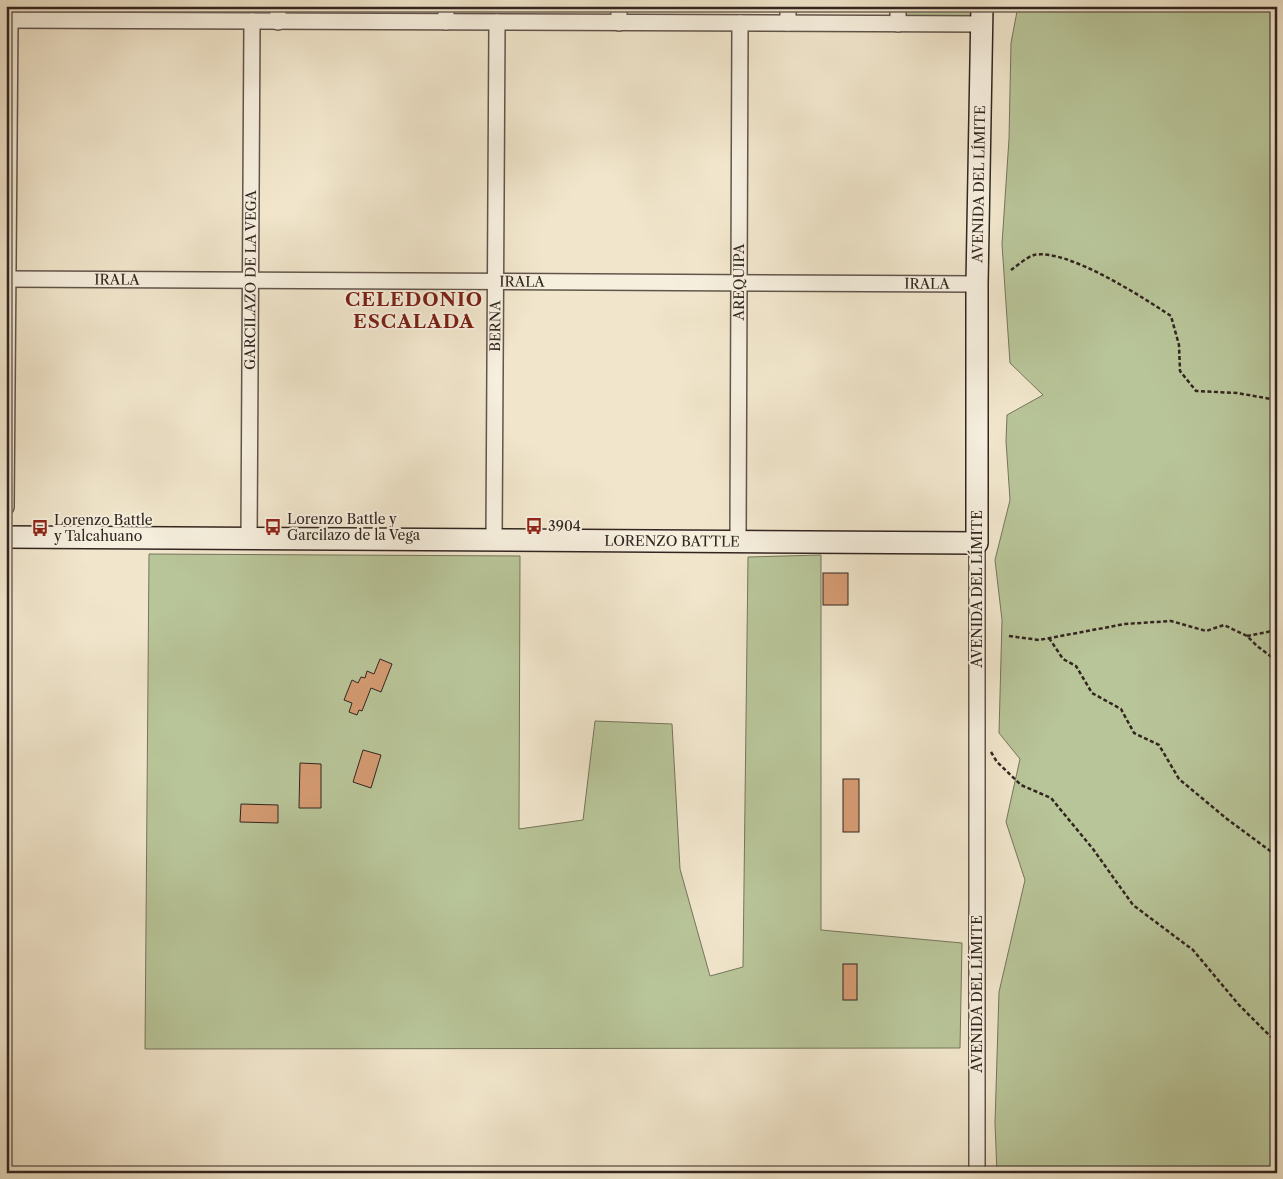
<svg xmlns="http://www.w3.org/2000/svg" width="1283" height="1179" viewBox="0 0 1283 1179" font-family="'Libre Caslon Text',serif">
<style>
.green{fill:#b8c599;stroke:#75755c}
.building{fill:#d59b73;stroke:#322520}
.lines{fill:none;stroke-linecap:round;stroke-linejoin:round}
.street-casing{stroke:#62554b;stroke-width:18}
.secondary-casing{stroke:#322520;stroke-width:24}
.path{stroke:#322520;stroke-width:2.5;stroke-dasharray:4 2.5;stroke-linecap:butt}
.street{stroke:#f6efde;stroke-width:15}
.secondary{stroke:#f6efde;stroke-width:21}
.labels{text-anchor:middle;stroke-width:4;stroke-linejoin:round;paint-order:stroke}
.street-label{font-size:14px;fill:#322520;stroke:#f6efde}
.poi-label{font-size:14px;fill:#322520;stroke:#f6efde;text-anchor:start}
.district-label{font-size:19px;font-weight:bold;letter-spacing:1px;fill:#7a1f14;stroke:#f6efde}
</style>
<rect width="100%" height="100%" fill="#f1e6cc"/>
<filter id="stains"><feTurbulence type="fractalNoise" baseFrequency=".004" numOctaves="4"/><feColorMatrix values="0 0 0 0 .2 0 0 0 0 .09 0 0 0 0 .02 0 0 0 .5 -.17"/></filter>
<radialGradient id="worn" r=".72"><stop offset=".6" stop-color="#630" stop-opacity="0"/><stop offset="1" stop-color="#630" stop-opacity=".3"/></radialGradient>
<!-- green -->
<g class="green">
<rect x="898" y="6" width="84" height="18"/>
<polygon points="1018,6 1277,6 1277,1173 997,1173 995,1123 999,992 1025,880 1006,822 1020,759 999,733 1002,620 995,560 1010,500 1006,441 1007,415 1043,395 1010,363 1002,244 1009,139 1011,43"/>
<polygon points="149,554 520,556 519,829 583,820 595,721 672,724 680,869 710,976 743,967 748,557 821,555 821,930 962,943 960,1048 145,1049"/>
</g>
<!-- building -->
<g class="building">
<rect x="823" y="573" width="25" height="32"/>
<polygon points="380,659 392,664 381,692 371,688 362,711 359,710 357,715 349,712 352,703 344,700 352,680 358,683 361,677 365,678 367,671 374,674"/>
<polygon points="363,750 381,755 371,788 353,782"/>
<polygon points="300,763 321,764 321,808 299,808"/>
<rect x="843" y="779" width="16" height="53"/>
<polygon points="241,804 278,805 278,823 240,822"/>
<rect x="843" y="964" width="14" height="36"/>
</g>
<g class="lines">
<!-- street casing -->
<g class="street-casing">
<g id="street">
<polyline points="6,20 982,24"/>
<polyline points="278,22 278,6"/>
<polyline points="446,22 446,6"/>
<polyline points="619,23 619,6"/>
<polyline points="788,23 788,6"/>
<polyline points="898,24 898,6"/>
<path id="s1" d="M6,279L977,284"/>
<polyline points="6,507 10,20"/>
<path id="s2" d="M249,538L252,21"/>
<path id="s3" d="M494,540L497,22"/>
<path id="s4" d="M738,541L740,23"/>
<polyline points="977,1173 977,543"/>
</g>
</g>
<!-- secondary casing -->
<g class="secondary-casing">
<g id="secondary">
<path id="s5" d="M6,537L977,543V284L982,6"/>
</g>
</g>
<!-- path -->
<g class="path">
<path d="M1011,270C1018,265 1027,257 1034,255C1067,248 1144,298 1171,316L1179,345L1180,371L1196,391L1237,393L1277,400"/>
<polyline points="1009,636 1039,640 1125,624 1171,621 1206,631 1224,625 1247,636 1257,646 1277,661"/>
<polyline points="1247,636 1277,630"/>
<polyline points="1049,638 1063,659 1076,666 1092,693 1121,709 1134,733 1159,745 1179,779 1227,819 1277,856"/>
<polyline points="991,752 997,762 1021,785 1051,798 1093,849 1133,905 1193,950 1239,1005 1277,1043"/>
</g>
<!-- street -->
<use href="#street" class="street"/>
<!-- secondary -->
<use href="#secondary" class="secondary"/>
</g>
<!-- icons -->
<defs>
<g id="bus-bare" transform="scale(1.35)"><path d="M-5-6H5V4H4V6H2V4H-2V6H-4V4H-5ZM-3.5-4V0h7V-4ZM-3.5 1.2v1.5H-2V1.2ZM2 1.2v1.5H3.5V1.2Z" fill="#8f2418" stroke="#f6efde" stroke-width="2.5" paint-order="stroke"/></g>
</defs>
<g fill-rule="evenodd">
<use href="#bus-bare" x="534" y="526"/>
<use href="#bus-bare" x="273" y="527"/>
<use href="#bus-bare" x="40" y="528"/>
</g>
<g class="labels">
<!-- street labels -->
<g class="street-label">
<text dy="5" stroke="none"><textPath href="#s5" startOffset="1330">AVENIDA DEL LÍMITE</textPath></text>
<text dy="5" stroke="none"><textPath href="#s1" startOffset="111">IRALA</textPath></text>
<text dy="5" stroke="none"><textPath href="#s2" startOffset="258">GARCILAZO DE LA VEGA</textPath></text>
<text dy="5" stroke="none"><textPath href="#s1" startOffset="516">IRALA</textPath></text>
<text dy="5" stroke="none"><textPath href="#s4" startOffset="259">AREQUIPA</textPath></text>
<text dy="5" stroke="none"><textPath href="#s1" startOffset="921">IRALA</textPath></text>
<text dy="5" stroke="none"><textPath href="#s3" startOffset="214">BERNA</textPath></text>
<text dy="5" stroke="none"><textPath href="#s5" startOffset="666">LORENZO BATTLE</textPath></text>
<text transform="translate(977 589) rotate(-90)" y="5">AVENIDA DEL LÍMITE</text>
<text transform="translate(977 994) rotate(-90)" y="5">AVENIDA DEL LÍMITE</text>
</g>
<!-- poi labels -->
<g class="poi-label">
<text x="287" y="524">Lorenzo Battle y<tspan x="287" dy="16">Garcilazo de la Vega</tspan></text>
<text x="54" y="525">Lorenzo Battle<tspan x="54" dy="16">y Talcahuano</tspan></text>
<text x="548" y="531">3904</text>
</g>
<!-- district labels -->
<g class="district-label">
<text x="414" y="306">CELEDONIO<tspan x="414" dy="22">ESCALADA</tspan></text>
</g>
</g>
<!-- margin -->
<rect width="1283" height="1179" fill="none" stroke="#f1e6cc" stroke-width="25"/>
<rect x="8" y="8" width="1268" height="1164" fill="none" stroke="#322520" stroke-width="2.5"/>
<rect x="12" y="12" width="1258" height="1154" fill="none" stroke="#322520"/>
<rect width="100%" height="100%" filter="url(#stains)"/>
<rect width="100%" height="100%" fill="url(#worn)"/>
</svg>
